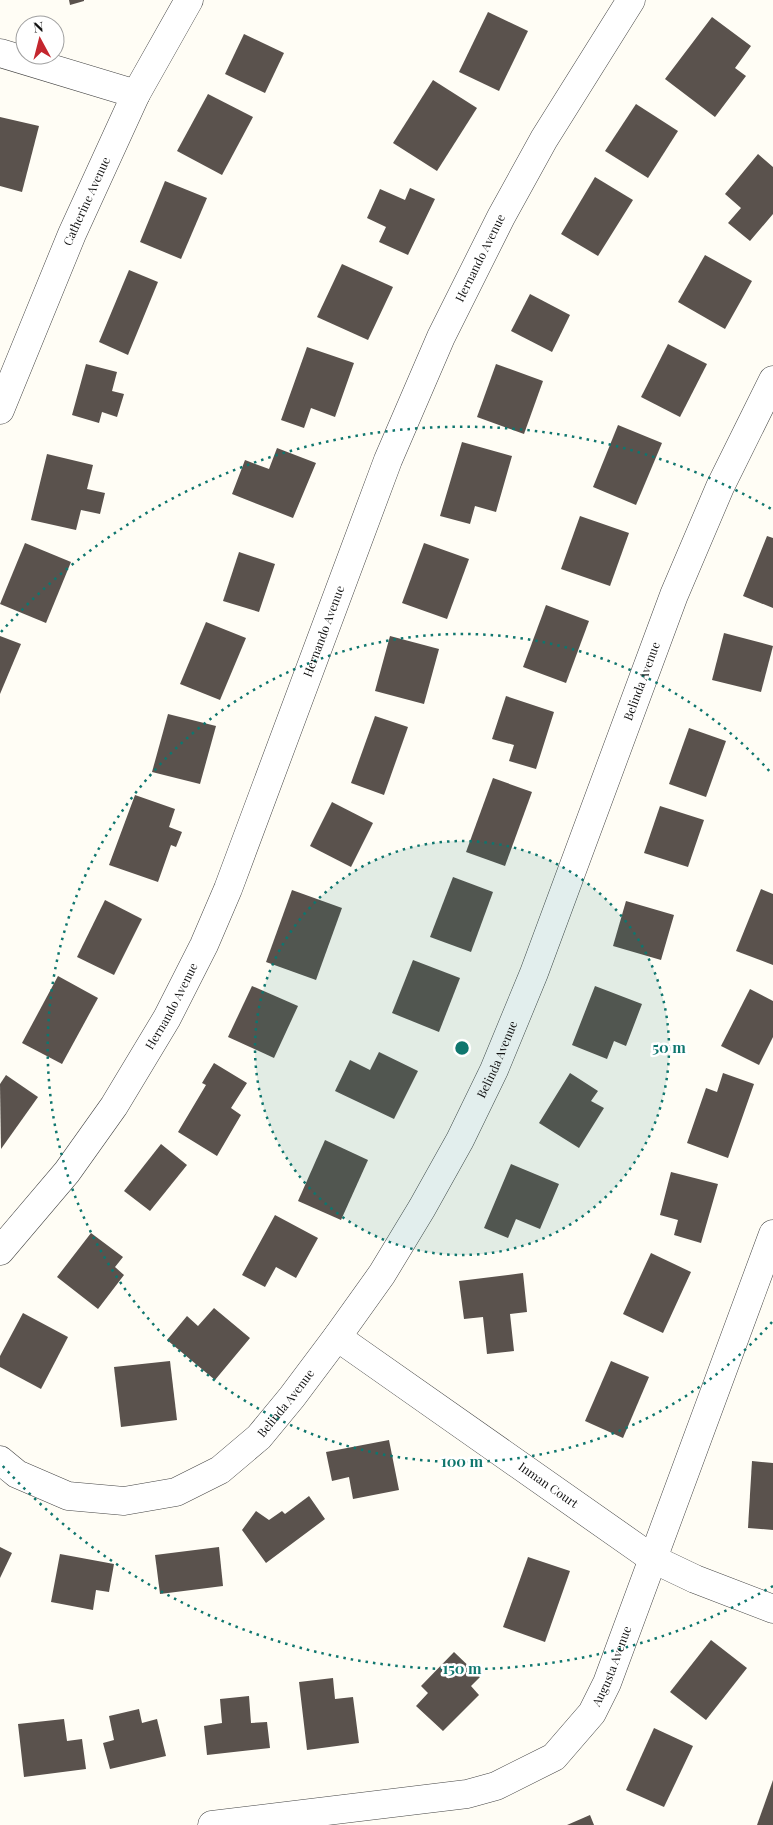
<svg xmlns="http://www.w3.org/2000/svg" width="773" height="1825" viewBox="0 0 773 1825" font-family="'Playfair Display',serif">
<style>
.building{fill:#5a524d}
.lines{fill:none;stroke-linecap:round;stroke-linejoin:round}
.minor-casing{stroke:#444;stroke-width:29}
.minor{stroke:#fff;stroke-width:28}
.ring{fill:none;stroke:#0f766e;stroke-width:2.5;stroke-dasharray:2.5 5}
.labels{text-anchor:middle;stroke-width:5;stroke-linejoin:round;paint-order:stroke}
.street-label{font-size:12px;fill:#111;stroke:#fff}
.centre{fill:#0f766e;stroke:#fff;stroke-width:2.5}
.ring-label{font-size:15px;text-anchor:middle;font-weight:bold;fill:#0f766e;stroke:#fff;stroke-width:5;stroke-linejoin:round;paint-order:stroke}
</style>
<rect width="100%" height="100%" fill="#fffdf5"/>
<!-- building -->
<g class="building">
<polygon points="69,0 84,0 84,1 70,5"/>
<polygon points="488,12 528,31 499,91 459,72"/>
<polygon points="712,17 751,46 735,68 746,76 715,117 665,79"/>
<polygon points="244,34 284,53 265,93 225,74"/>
<polygon points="433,80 477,108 437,171 393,143"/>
<polygon points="208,94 253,117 222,175 177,151"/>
<polygon points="636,104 678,131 648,178 605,151"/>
<polygon points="0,117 39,126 22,192 0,186"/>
<polygon points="758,154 773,167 773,214 750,241 728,223 741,208 725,194"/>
<polygon points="595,177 633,200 598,256 561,234"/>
<polygon points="165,181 207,198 181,259 140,242"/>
<polygon points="410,188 435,199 408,255 379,242 386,227 367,218 380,189 405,200"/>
<polygon points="705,255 752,281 725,329 678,302"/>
<polygon points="342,264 393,287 368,340 317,317"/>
<polygon points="129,270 158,282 128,355 99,342"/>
<polygon points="530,294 570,315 552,352 511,331"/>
<polygon points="668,344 707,364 680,417 641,397"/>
<polygon points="307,347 354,363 335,417 311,408 304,428 281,420"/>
<polygon points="86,364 117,372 112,391 124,394 117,417 102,412 99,423 72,415"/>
<polygon points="496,364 543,381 524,434 477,417"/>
<polygon points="618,425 662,443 636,505 593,487"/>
<polygon points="462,442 512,456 496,512 475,506 470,524 440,516"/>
<polygon points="277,448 316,463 293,518 232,494 245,460 269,469"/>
<polygon points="47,454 93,465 87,489 105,493 100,514 81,510 76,530 31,520"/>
<polygon points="580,516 629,533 610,586 561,569"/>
<polygon points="767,536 773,538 773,608 743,596"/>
<polygon points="25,543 71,562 46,623 0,604"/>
<polygon points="424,543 469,559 447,619 402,603"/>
<polygon points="239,552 275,564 259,612 223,601"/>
<polygon points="546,605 589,621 566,683 523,667"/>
<polygon points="206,622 246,638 220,700 180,684"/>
<polygon points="724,633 773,646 761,692 712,680"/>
<polygon points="0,636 21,644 0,694"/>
<polygon points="390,636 439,649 424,704 375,691"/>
<polygon points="506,696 554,712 536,769 509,761 514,745 492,739"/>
<polygon points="168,714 216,726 200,784 152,772"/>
<polygon points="375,716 408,727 384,795 351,783"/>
<polygon points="689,728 726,741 706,797 669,784"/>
<polygon points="493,778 532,792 505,866 466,852"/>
<polygon points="135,795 175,809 169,827 182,832 176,847 171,845 158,882 109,865"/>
<polygon points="332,802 373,823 351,867 310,846"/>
<polygon points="660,806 704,820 688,867 644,853"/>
<polygon points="453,877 493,892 471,952 430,937"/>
<polygon points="761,889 773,894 773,965 736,951"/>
<polygon points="292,890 342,908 316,980 266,962"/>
<polygon points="105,900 142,919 114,975 77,957"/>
<polygon points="626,901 674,915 661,960 613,946"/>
<polygon points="413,960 460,978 439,1032 392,1013"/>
<polygon points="58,976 98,998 62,1064 22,1043"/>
<polygon points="252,986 298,1006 274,1058 228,1037"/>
<polygon points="595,986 642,1004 626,1046 614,1041 607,1059 572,1045"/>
<polygon points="750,989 773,1001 773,1037 759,1065 721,1046"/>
<polygon points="379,1052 418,1071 394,1119 335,1091 350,1060 370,1070"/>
<polygon points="214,1063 247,1083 231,1108 241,1115 217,1156 178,1132 206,1085 202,1083"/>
<polygon points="570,1073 598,1091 591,1101 604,1108 579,1148 539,1123"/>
<polygon points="723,1073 754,1084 728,1158 687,1143 706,1088 717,1092"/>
<polygon points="6,1075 38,1097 1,1149 0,1084"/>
<polygon points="325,1140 368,1160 341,1220 298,1201"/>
<polygon points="161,1144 187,1165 150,1211 124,1191"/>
<polygon points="511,1164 559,1184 540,1229 516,1219 508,1238 484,1228"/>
<polygon points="671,1172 718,1184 701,1243 674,1235 678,1220 660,1215"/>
<polygon points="275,1215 318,1238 296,1278 276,1267 265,1287 242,1275"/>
<polygon points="91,1233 123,1257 115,1267 124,1275 98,1309 57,1277"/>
<polygon points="651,1253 691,1272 663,1333 623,1314"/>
<polygon points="523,1273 527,1312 510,1314 514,1351 487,1354 483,1317 464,1319 459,1281"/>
<polygon points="214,1308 250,1338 215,1380 167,1340 187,1316 198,1326"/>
<polygon points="23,1313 68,1337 41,1389 0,1367 0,1356"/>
<polygon points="170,1361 177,1420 121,1427 114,1367"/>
<polygon points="611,1361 649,1377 623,1438 585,1421"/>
<polygon points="389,1440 399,1490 353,1499 349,1477 332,1481 326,1452"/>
<polygon points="752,1461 773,1463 773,1530 748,1528"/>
<polygon points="309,1496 325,1519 266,1563 242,1530 256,1511 269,1520 282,1511 285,1514"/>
<polygon points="0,1547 12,1553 0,1578"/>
<polygon points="219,1547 223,1586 160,1594 155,1555"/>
<polygon points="60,1554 114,1564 109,1592 96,1590 93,1610 51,1602"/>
<polygon points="528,1557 570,1571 545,1642 503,1627"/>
<polygon points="711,1640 747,1668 706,1720 670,1692"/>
<polygon points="454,1652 480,1677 471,1686 479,1695 443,1731 416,1706 428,1693 421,1686"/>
<polygon points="333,1678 335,1699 353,1697 359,1743 307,1750 299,1682"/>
<polygon points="249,1696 251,1723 267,1722 270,1748 207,1755 204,1726 222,1723 220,1699"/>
<polygon points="139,1709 142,1723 157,1719 166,1756 110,1769 103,1743 114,1740 109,1716"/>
<polygon points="64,1719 67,1741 82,1739 86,1769 24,1777 18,1724"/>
<polygon points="654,1728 693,1746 664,1807 626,1790"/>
<polygon points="773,1780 773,1825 757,1825"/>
<polygon points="590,1815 594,1825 567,1825"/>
</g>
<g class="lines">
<!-- minor casing -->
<g class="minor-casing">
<g id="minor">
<polyline points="0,53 136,94"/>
<path id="s1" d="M0,410L72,234L136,94L189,0"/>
<path id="s2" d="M0,1251L67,1172L114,1106L167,1018L204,945L228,889L388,460L441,337L501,217L544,139L631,0"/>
<path id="s3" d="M337,1337L653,1559L695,1579L773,1609"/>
<path id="s4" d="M0,1460L17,1474L68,1496L124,1501L176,1492L220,1470L259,1437L292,1397L337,1337L382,1274L422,1208L460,1140L494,1070L534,973L674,595L720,487L773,380"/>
<path id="s5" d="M212,1825L467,1794L496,1786L554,1757L592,1713L607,1683L773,1234"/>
</g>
</g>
<!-- minor -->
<use href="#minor" class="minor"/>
</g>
<!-- distance rings -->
<circle cx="462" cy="1048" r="207" fill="#0f766e" fill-opacity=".12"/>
<g class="ring">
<circle cx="462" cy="1048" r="207"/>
<path d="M772 1322A414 414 0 1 1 772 774"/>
<path d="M773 1586A621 621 0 0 1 1 1464M1 632A621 621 0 0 1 773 510"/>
</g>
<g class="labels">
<!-- street labels -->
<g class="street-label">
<text dy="4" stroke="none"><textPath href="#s1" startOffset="226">Catherine Avenue</textPath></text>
<text dy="4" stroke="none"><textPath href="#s2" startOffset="1110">Hernando Avenue</textPath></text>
<text dy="4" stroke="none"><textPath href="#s2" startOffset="705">Hernando Avenue</textPath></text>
<text dy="4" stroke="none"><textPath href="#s4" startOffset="1140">Belinda Avenue</textPath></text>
<text dy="4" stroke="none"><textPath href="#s2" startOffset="300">Hernando Avenue</textPath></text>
<text dy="4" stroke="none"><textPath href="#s4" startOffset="735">Belinda Avenue</textPath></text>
<text dy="4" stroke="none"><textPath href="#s4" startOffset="330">Belinda Avenue</textPath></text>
<text dy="4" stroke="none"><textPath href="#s3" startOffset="258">Inman Court</textPath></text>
<text dy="4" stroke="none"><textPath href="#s5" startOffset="461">Augusta Avenue</textPath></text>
</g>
</g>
<circle cx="462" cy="1048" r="8" class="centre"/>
<g class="ring-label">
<text x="669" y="1053">50 m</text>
<text x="462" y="1467">100 m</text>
<text x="462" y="1674">150 m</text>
</g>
<!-- north arrow -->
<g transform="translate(40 40) rotate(353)"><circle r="24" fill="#ffffff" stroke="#a0a0a0"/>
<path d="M0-4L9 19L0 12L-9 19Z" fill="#c4262e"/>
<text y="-8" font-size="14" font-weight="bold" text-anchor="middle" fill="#111111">N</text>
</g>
</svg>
